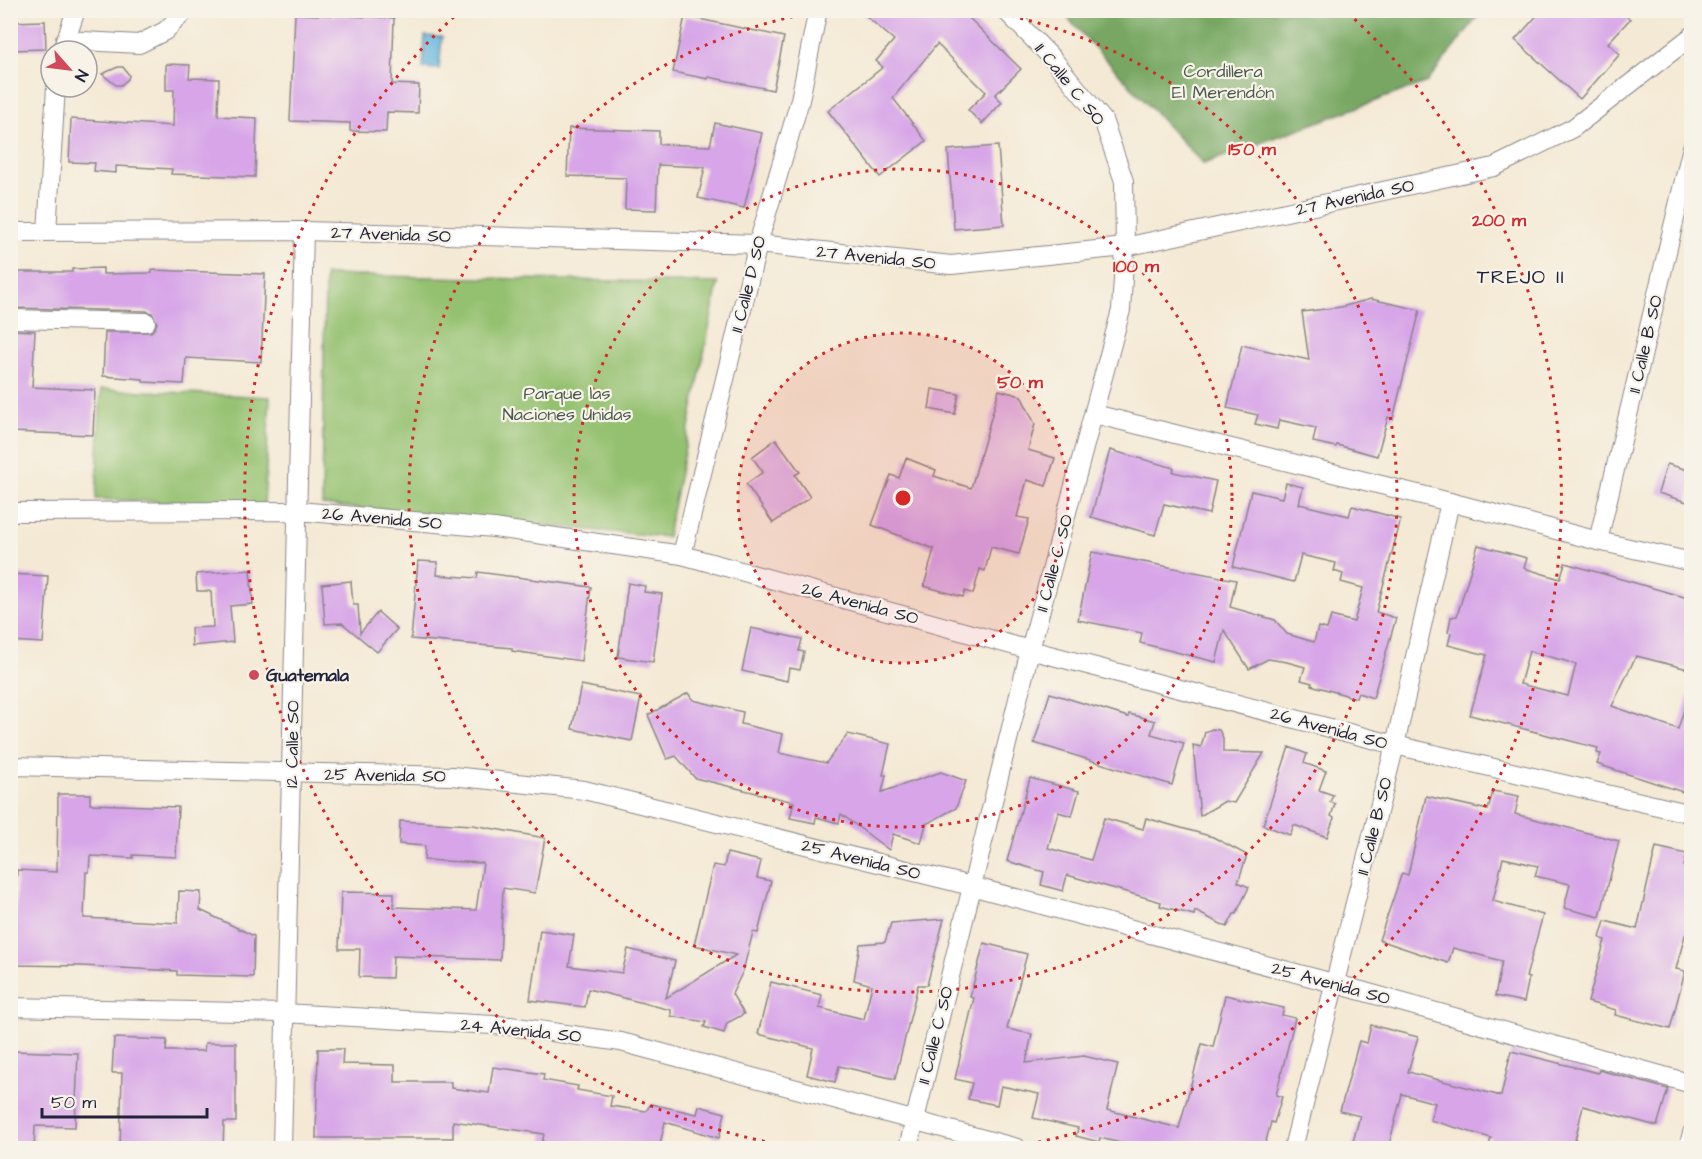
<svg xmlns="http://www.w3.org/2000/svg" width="1702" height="1159" viewBox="0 0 1702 1159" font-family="'Architects Daughter',sans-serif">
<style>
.green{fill:#94c16f;stroke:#5b7255;stroke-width:1.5}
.forest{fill:#77a762;stroke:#4c644e;stroke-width:1.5}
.water{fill:#64b6df;stroke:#436c8d;stroke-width:1.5}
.building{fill:#d7a5e8;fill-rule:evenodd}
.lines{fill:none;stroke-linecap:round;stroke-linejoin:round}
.street-casing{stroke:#8b8688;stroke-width:20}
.street{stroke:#fff;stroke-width:18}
.ring{fill:none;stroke:#d62828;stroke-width:3;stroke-dasharray:3 6}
.poi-dot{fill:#d1495b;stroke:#f7f3e8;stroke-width:2}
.labels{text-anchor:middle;stroke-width:4.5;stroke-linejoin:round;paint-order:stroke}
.park-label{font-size:18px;fill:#4a5a4d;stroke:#f7f3e8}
.street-label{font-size:18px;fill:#22223b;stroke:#f7f3e8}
.poi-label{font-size:18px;font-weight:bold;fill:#22223b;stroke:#f7f3e8;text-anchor:start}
.neighbourhood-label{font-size:20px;letter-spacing:1.5px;fill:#22223b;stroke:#f7f3e8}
.centre{fill:#d62828;stroke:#f7f3e8;stroke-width:3}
.ring-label{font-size:18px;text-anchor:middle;font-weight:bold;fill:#d62828;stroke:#f7f3e8;stroke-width:4.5;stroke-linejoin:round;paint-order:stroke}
</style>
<rect width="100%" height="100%" fill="#f7f3e8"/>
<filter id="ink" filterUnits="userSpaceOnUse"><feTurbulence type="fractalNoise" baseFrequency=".0167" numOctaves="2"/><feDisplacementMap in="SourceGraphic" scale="12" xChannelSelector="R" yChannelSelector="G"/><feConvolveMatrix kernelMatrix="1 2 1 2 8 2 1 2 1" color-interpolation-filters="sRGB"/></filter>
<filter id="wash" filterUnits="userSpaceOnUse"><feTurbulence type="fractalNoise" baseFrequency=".008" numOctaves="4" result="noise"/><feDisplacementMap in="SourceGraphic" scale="24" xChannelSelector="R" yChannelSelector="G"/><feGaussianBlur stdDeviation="1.35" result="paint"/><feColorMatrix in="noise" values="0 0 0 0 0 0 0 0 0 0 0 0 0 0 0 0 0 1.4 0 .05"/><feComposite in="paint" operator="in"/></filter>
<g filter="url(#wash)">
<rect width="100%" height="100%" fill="#f4e9d4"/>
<!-- green -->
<g class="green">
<polygon points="325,275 718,283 667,537 322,505"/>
<polygon points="101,389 270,397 264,506 96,499"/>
</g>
<!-- forest -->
<polygon class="forest" points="1061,11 1482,11 1427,82 1203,164"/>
<!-- water -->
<polygon class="water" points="425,36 442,37 439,69 423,68"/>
<g id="blocks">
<!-- building -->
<g class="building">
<polygon points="859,10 961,10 1021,69 995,95 1002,102 982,124 968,110 986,92 937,44 893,98 926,141 880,177 828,111 883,67 876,61 894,40"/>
<polygon points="1542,10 1620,10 1630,19 1608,43 1620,54 1580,99 1515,40"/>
<polygon points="295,14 394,18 392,84 419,85 418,113 387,112 386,132 350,131 350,123 290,121"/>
<polygon points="685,16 784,37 773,90 709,77 708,79 673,72"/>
<polygon points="45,21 46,49 10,50 10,22"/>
<polygon points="166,64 190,65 189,78 219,79 218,116 257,118 255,177 171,174 172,169 116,166 116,173 94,171 95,163 69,162 71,119 173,126 174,90 166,90"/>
<polygon points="118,67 123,67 129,75 128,79 121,85 116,85 102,74"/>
<polygon points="715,123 762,133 744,208 698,198 705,167 658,165 656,210 625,209 626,178 567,176 569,128 659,131 659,144 710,146"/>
<polygon points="998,146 1004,225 954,229 948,150"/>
<polygon points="103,268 103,274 152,273 152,270 265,274 261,362 186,358 184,384 143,382 143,379 103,376 105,332 151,332 155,328 157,323 152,313 146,311 10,308 10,272 72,272 72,269"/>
<polygon points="1371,299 1420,310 1393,419 1388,417 1377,456 1337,445 1336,447 1313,442 1316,428 1279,420 1277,429 1255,424 1258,415 1227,408 1242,345 1309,360 1302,312 1341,307"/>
<polygon points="10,330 35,331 32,387 95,390 93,435 10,432"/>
<polygon points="932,389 959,394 955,414 929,409"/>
<polygon points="999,390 1021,396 1035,424 1028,450 1055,458 1046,486 1027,480 1017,517 1029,519 1019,554 991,547 985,571 980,569 973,594 965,591 963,597 924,586 934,549 872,525 891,475 899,478 906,458 936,470 934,476 971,488"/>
<polygon points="776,439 800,472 795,475 810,497 773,523 746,484 763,472 752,457"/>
<polygon points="1110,450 1174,468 1173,472 1216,481 1209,514 1164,504 1155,535 1091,517"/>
<polygon points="1667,464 1692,471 1692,485 1687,502 1658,493"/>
<polygon points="1286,483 1303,487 1299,504 1349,516 1352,506 1401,519 1376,612 1396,618 1373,698 1358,693 1356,698 1311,685 1312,683 1301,680 1305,667 1287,662 1268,659 1249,669 1224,630 1216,662 1140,643 1142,633 1078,620 1092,552 1236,580 1230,607 1275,620 1287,634 1314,642 1318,627 1327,629 1331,616 1354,622 1363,588 1341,582 1343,574 1334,571 1336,563 1301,555 1294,582 1233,567 1251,491 1282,498"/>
<path d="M1478,545L1527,558L1524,568L1560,579L1565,563L1688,598L1686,604L1692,605V670L1636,656L1612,706L1678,729L1688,697H1692V795L1597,764L1601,754L1597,753L1598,748L1470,715L1487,655L1448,645L1451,633L1448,632L1451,617L1457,616ZM1529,651L1576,664L1568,696L1520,684Z"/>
<polygon points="418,561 438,562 437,575 477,578 478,572 591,587 581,661 512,651 512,648 411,639"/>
<polygon points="250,570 253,604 230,606 233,642 192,646 191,628 213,627 211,591 197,591 196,574"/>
<polygon points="10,574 48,576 43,643 10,641"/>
<polygon points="351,581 353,605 358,605 360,633 378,612 397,629 377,652 342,623 325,624 322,584"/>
<polygon points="628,583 645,586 644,592 662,594 653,662 618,657"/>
<polygon points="751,628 802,639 799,651 804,652 800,670 789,668 787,681 742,671"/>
<polygon points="581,685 641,697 632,741 572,729"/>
<polygon points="688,693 693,700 743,712 741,724 783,734 779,753 826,763 848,734 890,744 883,775 886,775 882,792 941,772 966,781 956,808 926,824 921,843 893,834 889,850 841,814 839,823 816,817 815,823 790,818 794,802 695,778 676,756 667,759 648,715"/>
<polygon points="1050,693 1128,717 1129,714 1155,721 1151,734 1184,743 1172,785 1034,743"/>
<polygon points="1212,729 1219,730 1223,738 1223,752 1264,753 1234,803 1225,801 1200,816 1193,745 1201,747 1205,732"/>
<polygon points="1289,747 1307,754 1304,763 1326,771 1319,790 1333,795 1330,802 1335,804 1331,816 1334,818 1327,837 1294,825 1290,835 1263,825"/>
<polygon points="1030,778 1079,791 1072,816 1058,812 1048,848 1091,860 1104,818 1143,829 1146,818 1213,837 1247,855 1238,882 1249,887 1236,914 1234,914 1227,927 1195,911 1194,915 1160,906 1161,902 1067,875 1063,891 1041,885 1044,872 1007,861"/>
<polygon points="1493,791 1519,796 1515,814 1619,841 1600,917 1564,908 1570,884 1535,876 1538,866 1503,858 1493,901 1543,915 1526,977 1529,978 1524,1002 1495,996 1502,961 1453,948 1448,963 1379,940 1402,873 1408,875 1426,796 1488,810"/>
<polygon points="58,794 90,794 90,804 178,807 176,857 133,855 133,858 90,856 89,872 86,872 84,918 178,923 179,891 201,892 200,910 254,936 253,977 177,975 177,971 82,966 13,965 17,870 57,872"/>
<polygon points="400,821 473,825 545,838 535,893 503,888 500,960 393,956 392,978 359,977 360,949 339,949 341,892 394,893 394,907 476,910 483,863 424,860 425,846 399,844"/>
<polygon points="1656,847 1687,854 1684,866 1692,868 1692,936 1685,935 1676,969 1685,971 1670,1029 1615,1015 1616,1010 1588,1002 1605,940 1600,938 1605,921 1637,929"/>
<polygon points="727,853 761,861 757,878 771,881 758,933 753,932 743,971 732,994 744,1014 727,1023 724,1033 704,1027 706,1022 671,1016 671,1010 588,989 585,1007 530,1000 540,930 574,935 569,966 622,973 628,949 675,961 666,998 736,955 694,945 713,865 724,867"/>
<polygon points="944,919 927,985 918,985 895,1079 839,1066 835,1082 807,1075 813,1048 758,1034 771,982 822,995 819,1008 864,1019 872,985 854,980 860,944 885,942 891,923"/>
<polygon points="984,943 1027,954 1007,1029 1032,1034 1026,1063 1084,1056 1118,1064 1107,1110 1179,1128 1202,1044 1213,1047 1225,995 1284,1008 1282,1015 1295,1018 1276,1095 1282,1097 1274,1123 1271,1122 1264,1149 1145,1149 1100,1138 1099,1142 1076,1136 1078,1128 1033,1118 1039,1094 1001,1086 997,1105 968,1099 972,1083 955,1079 974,998 970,997"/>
<polygon points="1371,1025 1418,1037 1408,1072 1501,1096 1511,1051 1598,1073 1599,1070 1668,1089 1657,1126 1583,1106 1573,1149 1488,1149 1491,1138 1430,1120 1435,1103 1402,1094 1388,1149 1351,1149 1360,1116 1340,1111 1359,1041 1367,1043"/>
<polygon points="114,1038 167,1040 166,1051 204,1051 205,1043 236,1043 236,1122 224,1122 223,1149 120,1149 122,1073 112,1073"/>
<polygon points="318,1049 343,1049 342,1064 395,1065 395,1082 451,1082 451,1088 489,1093 493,1067 544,1074 543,1080 578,1086 577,1090 612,1096 610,1106 646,1111 651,1104 697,1114 699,1106 725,1113 719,1138 665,1122 659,1149 541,1149 544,1134 453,1121 453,1138 316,1138"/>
<polygon points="10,1051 78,1053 75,1127 35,1126 34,1149 10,1149"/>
</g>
</g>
</g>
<g filter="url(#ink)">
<use href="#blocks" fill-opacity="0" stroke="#8b8688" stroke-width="1.5"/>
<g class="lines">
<!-- street casing -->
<g class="street-casing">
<g id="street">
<polyline points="65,40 139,44 165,31 186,10"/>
<polyline points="63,49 76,10"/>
<polyline points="10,232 304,231 758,244 951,265 1125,247 1494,167 1573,128 1692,36"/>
<polyline points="47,232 56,87"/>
<polyline points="10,319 146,322"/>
<polyline points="1094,414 1450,502 1598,541 1692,562"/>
<polyline points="10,512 298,511 494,528 682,555 1030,650 1395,745 1692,814"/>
<polyline points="1598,541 1692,147"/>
<polyline points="682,555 758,244 800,100 817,14 820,10"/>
<polyline points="10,766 452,776 584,790 971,886 1333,983 1692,1084"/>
<polyline points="10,1007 284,1013 510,1026 621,1042 1017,1148"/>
<polyline points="282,1148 304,231"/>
<polyline points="908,1148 1030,650 1121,310 1125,247 1124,181 1103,120 1052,58 1005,10"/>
<polyline points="1293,1148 1395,745 1450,502"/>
<polyline points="1688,1148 1692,1133"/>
</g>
</g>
<!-- street -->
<use href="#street" class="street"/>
</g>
</g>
<!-- distance rings -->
<circle cx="903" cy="498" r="165" fill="#d62828" fill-opacity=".12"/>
<g class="ring">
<circle cx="903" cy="498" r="165"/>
<circle cx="903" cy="498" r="329"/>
<path d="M985 11A494 494 0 1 1 821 11"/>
<path d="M800 1148A658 658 0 0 1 458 13M1348 13A658 658 0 0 1 1006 1148"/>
</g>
<!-- markers -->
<circle class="poi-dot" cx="254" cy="675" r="6"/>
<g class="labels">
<!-- park labels -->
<g class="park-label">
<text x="1223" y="77">Cordillera<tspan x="1223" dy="21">El Merendón</tspan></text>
<text x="567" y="399">Parque las<tspan x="567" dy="21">Naciones Unidas</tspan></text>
</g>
<!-- street labels -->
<g class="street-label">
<text transform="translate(1070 84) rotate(51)" y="6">11 Calle C SO</text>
<text transform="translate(1355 197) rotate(-12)" y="6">27 Avenida SO</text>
<text transform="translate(391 234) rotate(2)" y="6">27 Avenida SO</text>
<text transform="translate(876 257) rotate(6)" y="6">27 Avenida SO</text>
<text transform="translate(748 284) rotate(-76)" y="6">11 Calle D SO</text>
<text transform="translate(1645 344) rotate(-77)" y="6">11 Calle B SO</text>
<text transform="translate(382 518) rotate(5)" y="6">26 Avenida SO</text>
<text transform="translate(1054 563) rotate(-75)" y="6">11 Calle C SO</text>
<text transform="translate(860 603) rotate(15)" y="6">26 Avenida SO</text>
<text transform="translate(1329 728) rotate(15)" y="6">26 Avenida SO</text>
<text transform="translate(292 744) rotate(-89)" y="6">12 Calle SO</text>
<text transform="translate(385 775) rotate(1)" y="6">25 Avenida SO</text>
<text transform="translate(1374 826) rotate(-76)" y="6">11 Calle B SO</text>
<text transform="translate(861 859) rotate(14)" y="6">25 Avenida SO</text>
<text transform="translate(1331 983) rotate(15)" y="6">25 Avenida SO</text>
<text transform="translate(521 1030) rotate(6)" y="6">24 Avenida SO</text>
<text transform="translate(935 1035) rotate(-76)" y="6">11 Calle C SO</text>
</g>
<!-- poi labels -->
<g class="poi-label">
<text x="266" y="681">Guatemala</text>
</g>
<!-- neighbourhood labels -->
<g class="neighbourhood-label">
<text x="1521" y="283">TREJO II</text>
</g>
</g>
<circle cx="903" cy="498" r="9" class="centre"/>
<g class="ring-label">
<text x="1252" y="155">150 m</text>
<text x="1499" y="226">200 m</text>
<text x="1136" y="272">100 m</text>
<text x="1020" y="388">50 m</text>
</g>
<!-- margin -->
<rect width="1702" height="1159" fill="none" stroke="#f7f3e8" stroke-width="36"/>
<!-- north arrow -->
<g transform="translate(69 69) rotate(118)"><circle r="28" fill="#f7f3e8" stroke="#a29fa3" stroke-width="1.5"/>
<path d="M0-4.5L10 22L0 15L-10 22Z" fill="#d1495b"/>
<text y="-9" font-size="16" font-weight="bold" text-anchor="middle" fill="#22223b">N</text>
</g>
<!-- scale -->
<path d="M42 1108v9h165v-9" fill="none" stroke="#22223b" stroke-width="3"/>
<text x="51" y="1108" font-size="18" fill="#22223b" stroke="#f7f3e8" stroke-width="4.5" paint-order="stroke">50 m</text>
</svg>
